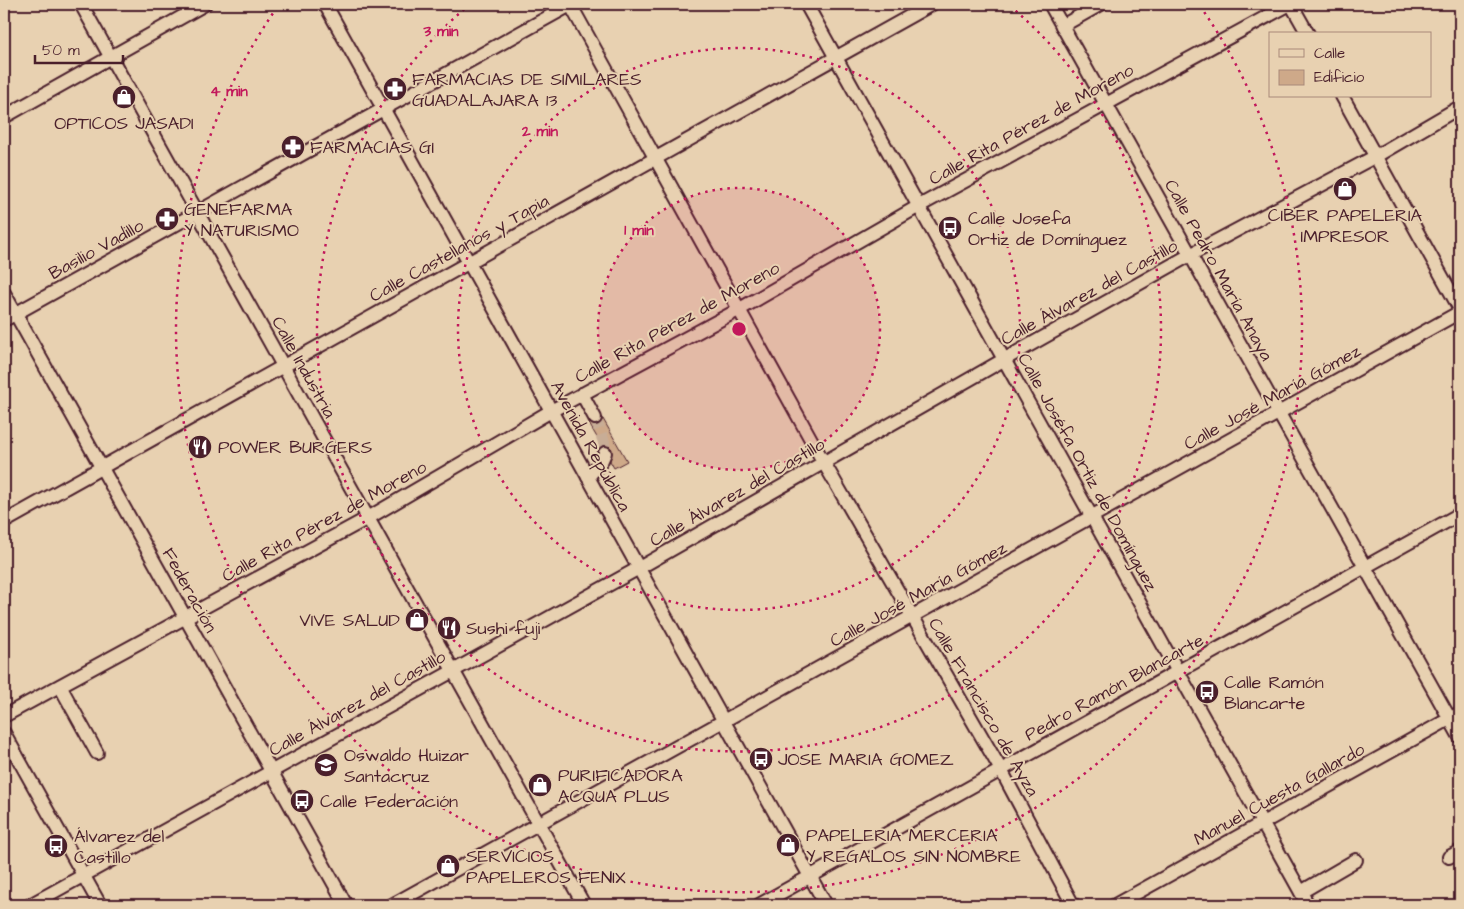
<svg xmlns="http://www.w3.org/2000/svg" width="1464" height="909" viewBox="0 0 1464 909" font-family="'Architects Daughter',sans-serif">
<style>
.building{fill:#cea989;stroke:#4a1f2b}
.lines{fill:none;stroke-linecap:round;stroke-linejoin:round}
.minor-tunnel{stroke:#c8ad96;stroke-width:12;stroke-dasharray:12 6;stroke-linecap:butt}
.minor-casing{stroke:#4a1f2b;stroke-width:16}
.minor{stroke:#e8d1b1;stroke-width:12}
.ring{fill:none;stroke:#c2185b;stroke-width:2.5;stroke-dasharray:2.5 5}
.labels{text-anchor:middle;stroke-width:4;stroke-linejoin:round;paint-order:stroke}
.poi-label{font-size:18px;fill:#4a1f2b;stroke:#e8d1b1;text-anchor:start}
.street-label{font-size:18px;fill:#4a1f2b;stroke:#e8d1b1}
.centre{fill:#c2185b;stroke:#e8d1b1;stroke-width:2.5}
.ring-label{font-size:15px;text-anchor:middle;font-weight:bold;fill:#c2185b;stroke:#e8d1b1;stroke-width:4;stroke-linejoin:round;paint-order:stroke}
</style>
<rect width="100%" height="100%" fill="#e8d1b1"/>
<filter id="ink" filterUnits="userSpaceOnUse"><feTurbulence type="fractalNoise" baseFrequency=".02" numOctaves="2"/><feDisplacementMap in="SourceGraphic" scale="10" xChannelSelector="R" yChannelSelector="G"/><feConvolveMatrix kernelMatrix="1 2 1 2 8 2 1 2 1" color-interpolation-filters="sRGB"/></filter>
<g filter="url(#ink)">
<!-- building -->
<polygon class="building" points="603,419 627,461 614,468 610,461 612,449 608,445 602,446 588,422 595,426 599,425"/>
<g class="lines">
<!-- minor-tunnel -->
<polyline class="minor-tunnel" points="595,418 604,442 605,453"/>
<!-- minor casing -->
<g class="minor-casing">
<g id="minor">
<polyline points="81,4 584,905"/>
<polyline points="325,4 826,905"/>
<polyline points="570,4 824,463 1001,770 1073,905"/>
<polyline points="806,4 1308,905"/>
<polyline points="1050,4 1460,737"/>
<polyline points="1291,4 1308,34"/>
<polyline points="1062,26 1101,4"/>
<polyline points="1342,96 1460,309"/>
<polyline points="4,117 205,4"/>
<polyline points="4,293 346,905"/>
<polyline points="4,320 572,4"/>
<polyline points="582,394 595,418"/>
<polyline points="588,477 601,462 605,453"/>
<polyline points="4,522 932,4"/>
<polyline points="60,686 97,753"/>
<polyline points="4,716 368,518 551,411 740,309 919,206 1290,4"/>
<polyline points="4,733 100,905"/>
<polyline points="1449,857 1460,851"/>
<polyline points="1301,892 1356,860"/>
<polyline points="30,905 639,568 1005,359 1190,255 1376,156 1460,107"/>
<polyline points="392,905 1460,312"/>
<polyline points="759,905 1460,514"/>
<polyline points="1115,905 1460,713"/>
</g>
</g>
<!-- minor -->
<use href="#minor" class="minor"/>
</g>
</g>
<!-- distance rings -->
<circle cx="739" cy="329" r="141" fill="#c2185b" fill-opacity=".12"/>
<g class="ring">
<circle cx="739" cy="329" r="141"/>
<circle cx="739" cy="329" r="281"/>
<path d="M1010 6A422 422 0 1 1 468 6"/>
<path d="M1200 6A563 563 0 1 1 278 6"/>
</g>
<!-- icons -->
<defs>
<g id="pharmacy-disc" transform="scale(1.25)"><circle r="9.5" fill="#4a1f2b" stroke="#e8d1b1"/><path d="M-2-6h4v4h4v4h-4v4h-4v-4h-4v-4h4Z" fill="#fff"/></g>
<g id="shop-disc" transform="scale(1.25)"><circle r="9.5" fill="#4a1f2b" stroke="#e8d1b1"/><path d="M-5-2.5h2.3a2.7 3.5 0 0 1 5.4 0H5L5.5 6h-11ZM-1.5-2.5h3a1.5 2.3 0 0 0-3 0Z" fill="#fff"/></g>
<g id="bus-disc" transform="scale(1.25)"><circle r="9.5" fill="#4a1f2b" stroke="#e8d1b1"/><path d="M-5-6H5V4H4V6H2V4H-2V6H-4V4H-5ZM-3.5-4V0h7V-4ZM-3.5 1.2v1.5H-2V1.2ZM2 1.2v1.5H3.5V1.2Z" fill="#fff"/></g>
<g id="restaurant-disc" transform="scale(1.25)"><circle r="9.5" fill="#4a1f2b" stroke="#e8d1b1"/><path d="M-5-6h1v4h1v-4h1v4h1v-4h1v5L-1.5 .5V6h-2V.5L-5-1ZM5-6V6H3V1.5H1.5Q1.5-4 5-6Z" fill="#fff"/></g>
<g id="school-disc" transform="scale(1.25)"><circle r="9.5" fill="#4a1f2b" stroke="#e8d1b1"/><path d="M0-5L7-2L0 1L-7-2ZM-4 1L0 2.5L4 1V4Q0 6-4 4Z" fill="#fff"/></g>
</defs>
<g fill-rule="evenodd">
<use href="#pharmacy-disc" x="395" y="89"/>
<use href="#shop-disc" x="124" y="97"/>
<use href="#pharmacy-disc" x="293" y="147"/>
<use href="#shop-disc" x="1345" y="189"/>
<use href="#pharmacy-disc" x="167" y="219"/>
<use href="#bus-disc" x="950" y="228"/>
<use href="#restaurant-disc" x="200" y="447"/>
<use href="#shop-disc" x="417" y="620"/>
<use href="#restaurant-disc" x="449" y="628"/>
<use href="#bus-disc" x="1207" y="692"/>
<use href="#bus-disc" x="761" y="759"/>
<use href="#school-disc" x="326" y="765"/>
<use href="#shop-disc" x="540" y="785"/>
<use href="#bus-disc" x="302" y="801"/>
<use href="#shop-disc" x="788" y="845"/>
<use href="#bus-disc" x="56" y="846"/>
<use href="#shop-disc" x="448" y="866"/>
</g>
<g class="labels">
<!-- poi labels -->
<g class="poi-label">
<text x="412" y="85">FARMACIAS DE SIMILARES<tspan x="412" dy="21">GUADALAJARA 13</tspan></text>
<text x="124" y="129" text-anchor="middle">OPTICOS JASADI</text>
<text x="310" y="153">FARMACIAS GI</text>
<text x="184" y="215">GENEFARMA<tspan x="184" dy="21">Y NATURISMO</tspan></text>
<text x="1345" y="221" text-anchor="middle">CIBER PAPELERIA<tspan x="1345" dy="21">IMPRESOR</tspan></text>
<text x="968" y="224">Calle Josefa<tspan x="968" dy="21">Ortiz de Domínguez</tspan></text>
<text x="218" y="453">POWER BURGERS</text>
<text x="400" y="626" text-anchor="end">VIVE SALUD</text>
<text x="466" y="634">Sushi fuji</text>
<text x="1224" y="688">Calle Ramón<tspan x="1224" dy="21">Blancarte</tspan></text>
<text x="344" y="761">Oswaldo Huizar<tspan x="344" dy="21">Santacruz</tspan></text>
<text x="778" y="765">JOSE MARIA GOMEZ</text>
<text x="558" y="781">PURIFICADORA<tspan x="558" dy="21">ACQUA PLUS</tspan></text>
<text x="320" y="807">Calle Federación</text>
<text x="806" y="841">PAPELERIA MERCERIA<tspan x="806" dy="21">Y REGALOS SIN NOMBRE</tspan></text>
<text x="74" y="842">Álvarez del<tspan x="74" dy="21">Castillo</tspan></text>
<text x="466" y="862">SERVICIOS<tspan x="466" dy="21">PAPELEROS FENIX</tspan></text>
</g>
<!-- street labels -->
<g class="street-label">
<text transform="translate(1031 124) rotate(-29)" y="6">Calle Rita Pérez de Moreno</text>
<text transform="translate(459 248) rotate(-29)" y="6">Calle Castellanos y Tapia</text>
<text transform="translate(96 249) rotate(-29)" y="6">Basilio Vadillo</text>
<text transform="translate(1219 270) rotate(61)" y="6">Calle Pedro María Anaya</text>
<text transform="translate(1089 292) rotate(-29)" y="6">Calle Álvarez del Castillo</text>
<text transform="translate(677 322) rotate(-29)" y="6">Calle Rita Pérez de Moreno</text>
<text transform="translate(304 367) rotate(61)" y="6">Calle Industria</text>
<text transform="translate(1272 397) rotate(-29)" y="6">Calle José María Gómez</text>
<text transform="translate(591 446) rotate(61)" y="6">Avenida República</text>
<text transform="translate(1088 472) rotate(61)" y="6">Calle Joséfa Ortiz de Domínguez</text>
<text transform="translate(737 492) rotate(-30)" y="6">Calle Álvarez del Castillo</text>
<text transform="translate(324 521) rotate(-29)" y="6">Calle Rita Pérez de Moreno</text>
<text transform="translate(190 590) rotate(61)" y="6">Federación</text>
<text transform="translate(918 594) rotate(-29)" y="6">Calle José María Gómez</text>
<text transform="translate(1114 687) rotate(-29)" y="6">Pedro Ramón Blancarte</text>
<text transform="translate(357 703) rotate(-29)" y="6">Calle Álvarez del Castillo</text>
<text transform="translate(984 707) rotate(60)" y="6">Calle Francisco de Ayza</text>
<text transform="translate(1279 794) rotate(-29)" y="6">Manuel Cuesta Gallardo</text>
</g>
</g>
<circle cx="739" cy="329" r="8" class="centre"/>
<g class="ring-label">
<text x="441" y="36">3 min</text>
<text x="229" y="96">4 min</text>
<text x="540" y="136">2 min</text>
<text x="639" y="235">1 min</text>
</g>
<!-- margin -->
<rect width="1464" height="909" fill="none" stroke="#e8d1b1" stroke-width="20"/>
<rect x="10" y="10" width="1444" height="889" fill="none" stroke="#4a1f2b" stroke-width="2" filter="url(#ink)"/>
<!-- legend -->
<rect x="1269" y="32" width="162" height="65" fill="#e8d1b1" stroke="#a98a7b"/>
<rect x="1279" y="49" width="25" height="8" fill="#e8d1b1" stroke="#a98a7b"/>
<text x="1314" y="58" font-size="15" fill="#4a1f2b">Calle</text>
<rect x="1279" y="70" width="25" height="15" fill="#cea989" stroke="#a98a7b"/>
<text x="1314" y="82" font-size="15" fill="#4a1f2b">Edificio</text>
<!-- scale -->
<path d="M35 55v8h88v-8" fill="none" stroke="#4a1f2b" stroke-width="2.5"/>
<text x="42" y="55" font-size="15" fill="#4a1f2b" stroke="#e8d1b1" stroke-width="4" paint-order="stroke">50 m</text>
</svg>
